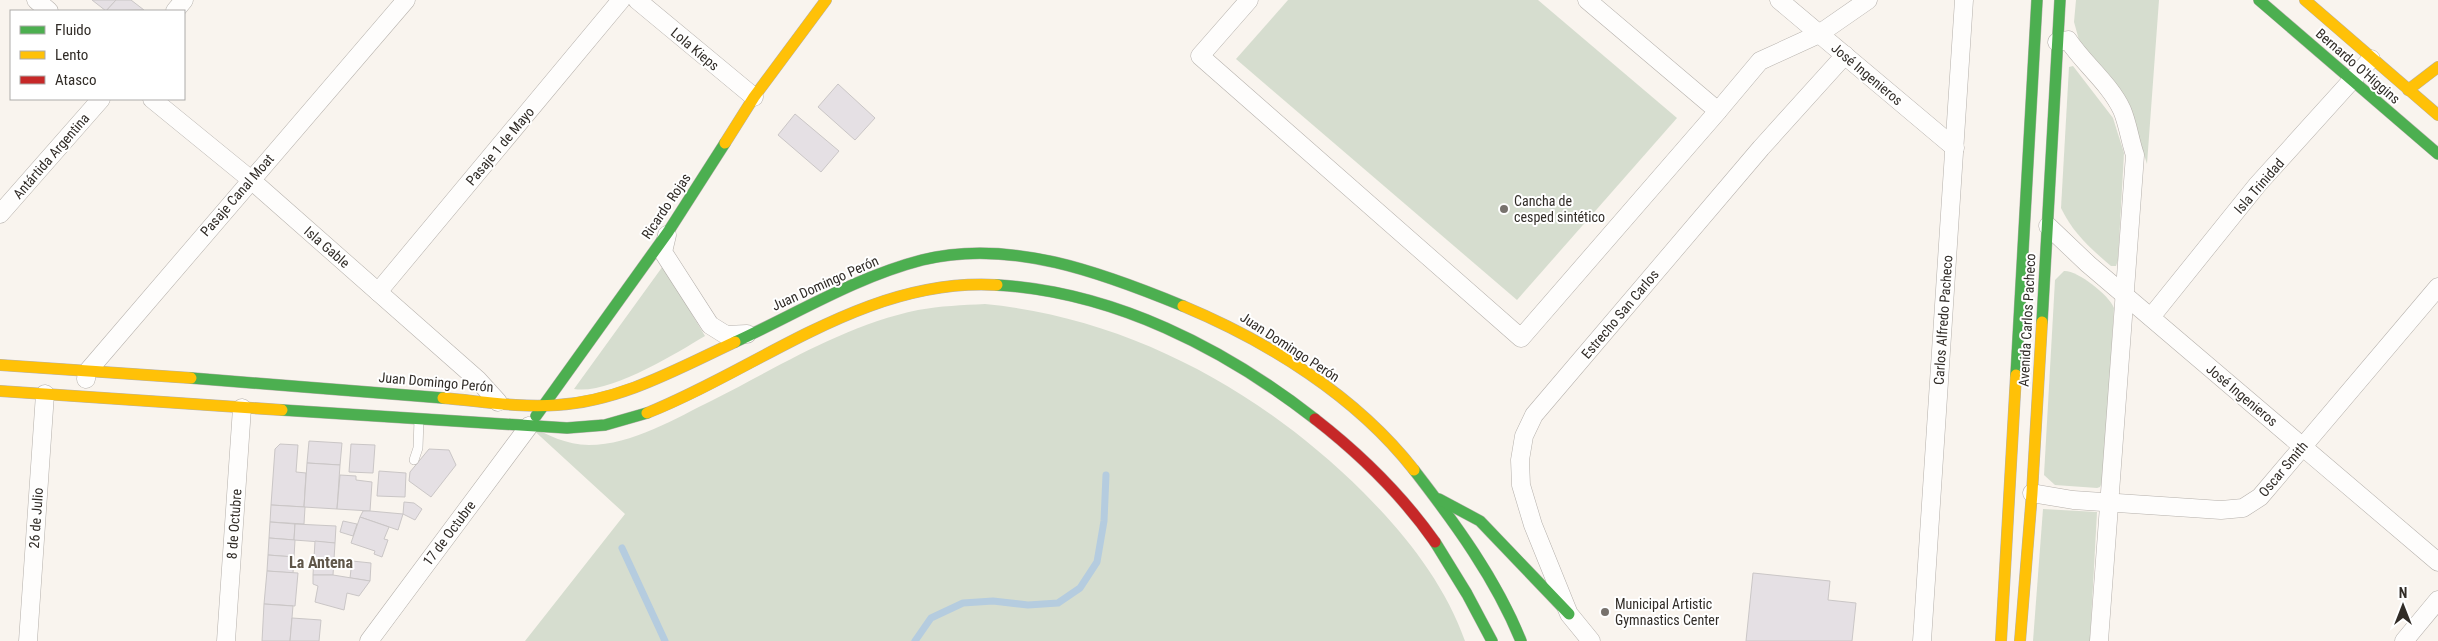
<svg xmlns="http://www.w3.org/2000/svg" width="2438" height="641" viewBox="0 0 2438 641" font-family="'Roboto Condensed',sans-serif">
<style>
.green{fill:#d6ddcf}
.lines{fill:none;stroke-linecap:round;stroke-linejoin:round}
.stream{stroke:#b5ccdf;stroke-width:7}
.building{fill:#e5e0e4;stroke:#cac6c6}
.lane-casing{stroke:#b5b0ab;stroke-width:10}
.street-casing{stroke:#b5b0ab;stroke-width:19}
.fast-casing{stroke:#b5b0ab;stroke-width:12}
.slow-casing{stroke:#b5b0ab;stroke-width:12}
.jam-casing{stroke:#b5b0ab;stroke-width:12}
.lane{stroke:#fefdfc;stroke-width:9}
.street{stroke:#fefdfc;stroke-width:18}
.fast{stroke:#4caf50;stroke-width:11}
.slow{stroke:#ffc107;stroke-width:11}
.jam{stroke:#c62828;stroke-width:11}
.poi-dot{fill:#77726d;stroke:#fff;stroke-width:2}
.labels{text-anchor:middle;stroke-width:4;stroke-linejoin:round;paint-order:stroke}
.street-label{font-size:14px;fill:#312c27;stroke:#fff}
.poi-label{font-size:14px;fill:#312c27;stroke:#fff;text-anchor:start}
.quarter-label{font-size:16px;font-weight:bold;fill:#5f5649;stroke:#fff}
</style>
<rect width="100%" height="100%" fill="#f9f4ee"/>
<!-- green -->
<g class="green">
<polygon points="1288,0 1538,0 1677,118 1517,300 1236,59"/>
<polygon points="2076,0 2159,0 2147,164 2131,114 2079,40 2074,22"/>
<path d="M2073,66L2113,118L2124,153L2118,260L2116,266H2111C2090,248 2073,233 2061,208L2069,67Z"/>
<path d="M663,266L705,336C675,354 609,395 574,389Z"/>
<path d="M2064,271C2077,270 2109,295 2114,308L2104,479L2100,487L2097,488L2055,485L2044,475L2055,280Z"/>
<path d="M985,304C1130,318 1261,391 1363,492C1405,534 1445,584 1465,641H525L625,514L529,426C549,435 566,445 589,445C632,445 676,418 713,400C778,367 845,325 918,310C940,306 963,305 985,304Z"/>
<polygon points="2043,509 2097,512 2090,641 2033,641"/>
</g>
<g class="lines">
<!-- stream -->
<g class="stream">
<polyline points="622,548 665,641"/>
<polyline points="915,641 931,618 963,603 993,601 1028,605 1058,603 1080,588 1097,562 1104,521 1106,475"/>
</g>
</g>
<!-- building -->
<g class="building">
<polygon points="92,0 116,0 106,11"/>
<polygon points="116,0 131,0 144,10 106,11"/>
<polygon points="838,84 875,118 855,140 818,107"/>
<polygon points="795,114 839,151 821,172 778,135"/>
<polygon points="309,441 342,443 340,465 307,463"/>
<polygon points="280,444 298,445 296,472 306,473 304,507 271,505 275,449"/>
<polygon points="351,444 375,445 373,473 349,472"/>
<polygon points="429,449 449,450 456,465 431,497 409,481 410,472"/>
<polygon points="307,463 340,465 337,509 304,507"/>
<polygon points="379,471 406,473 405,497 377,496"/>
<polygon points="340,475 356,476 356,480 372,482 370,511 337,509"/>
<polygon points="404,502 414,503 422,509 415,520 403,514"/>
<polygon points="271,505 305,507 304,524 270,522"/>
<polygon points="363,511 370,511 403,514 398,530 360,517"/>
<polygon points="360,517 389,527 384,539 388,540 382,557 374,554 375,551 351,543"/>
<polygon points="343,521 357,524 353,536 340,532"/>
<polygon points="270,522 295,524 294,540 269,538"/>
<polygon points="295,524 336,526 335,543 294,540"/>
<polygon points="269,538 295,540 294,557 268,555"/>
<polygon points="315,541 335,543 333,575 313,575"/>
<polygon points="268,555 294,557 293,573 267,571"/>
<polygon points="352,561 371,563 370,581 350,578"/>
<polygon points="267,571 298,573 295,606 264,604"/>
<polygon points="1753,573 1830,581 1828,600 1856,603 1852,641 1746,641"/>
<polygon points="313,575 333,575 370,581 359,596 347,593 344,610 315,602 318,586 313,584"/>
<polygon points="264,604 293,606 290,641 262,641"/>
<polygon points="292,618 321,620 319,641 290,641"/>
</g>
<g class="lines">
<!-- lane casing -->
<g class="lane-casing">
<polyline id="lane" points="414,460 418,448 419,419"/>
</g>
<!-- street casing -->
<g class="street-casing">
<g id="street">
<polyline points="36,0 49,11"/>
<polyline points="637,0 754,97"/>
<polyline points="1249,0 1200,56 1521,338 1718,111 1587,0"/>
<polyline points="1779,0 1955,148"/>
<polyline points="175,11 184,0"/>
<path d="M2057,42L2068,40C2084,64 2110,84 2122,110C2128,124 2130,141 2135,155L2099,641"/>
<polyline points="152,99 250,179 478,380 498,402"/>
<polyline points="1718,111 1760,61 1819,34 1868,0"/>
<polyline points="0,214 101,99"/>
<polyline points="2048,226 2088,264 2438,562"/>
<polyline points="667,235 663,252 710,325 726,335 747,334"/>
<polyline points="378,292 621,0"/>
<polyline points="2151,317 2258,184 2371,59"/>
<polyline points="86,379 87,372 406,0"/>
<polyline points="2032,493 2073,500 2221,510 2243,508 2260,497 2438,287"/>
<polyline points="28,641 45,394"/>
<polyline points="226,641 242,408"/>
<polyline points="369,641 529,426"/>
<polyline points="1591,641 1569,614 1533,525 1521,485 1520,460 1524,436 1534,415 1761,148 1845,55"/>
<polyline points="1922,641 1964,0"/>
<polyline points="2404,641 2438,600"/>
</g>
</g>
<!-- fast casing -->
<g class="fast-casing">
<g id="fast">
<polyline points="2259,0 2438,154"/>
<path d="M997,285C1114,292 1224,348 1315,419"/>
<polyline points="2042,322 2060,0"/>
<path d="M735,342C796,314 856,277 922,260C1010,238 1103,273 1183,306"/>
<polyline points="2016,375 2037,0"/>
<polyline points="191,378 443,398"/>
<polyline points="282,410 567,428 605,425 647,413"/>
<polyline points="536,416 668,232 725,143"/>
<path d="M1414,470C1455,523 1496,579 1521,641"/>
<polyline points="1439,499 1480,521 1569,614"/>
<polyline points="1435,542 1467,594 1492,641"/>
</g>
</g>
<!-- slow casing -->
<g class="slow-casing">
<g id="slow">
<polyline points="2305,0 2438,115"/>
<polyline points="2408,90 2438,67"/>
<polyline points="725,143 754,97 826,0"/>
<path d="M1183,306C1269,342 1356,396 1414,470"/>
<polyline points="0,365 191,378"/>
<polyline points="0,391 282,410"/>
<path d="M443,398C480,401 519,408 557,405C621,401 677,369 735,342"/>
<path d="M647,413C762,367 867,277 997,285"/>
<polyline points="2001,641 2016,375"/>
<polyline points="2020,641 2032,493 2042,322"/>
</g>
</g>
<!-- jam casing -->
<g class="jam-casing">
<path id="jam" d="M1315,419C1360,454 1402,495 1435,542"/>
</g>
<!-- lane -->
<use href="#lane" class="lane"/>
<!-- street -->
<use href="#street" class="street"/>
<!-- fast -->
<use href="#fast" class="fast"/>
<!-- slow -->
<use href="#slow" class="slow"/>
<!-- jam -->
<use href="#jam" class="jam"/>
</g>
<!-- markers -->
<g class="poi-dot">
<circle cx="1504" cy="209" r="5"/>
<circle cx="1605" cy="612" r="5"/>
</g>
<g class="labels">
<!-- street labels -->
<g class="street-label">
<text transform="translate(695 49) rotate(40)" y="5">Lola Kieps</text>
<text transform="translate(2358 66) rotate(41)" y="5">Bernardo O'Higgins</text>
<text transform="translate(1867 74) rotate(40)" y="5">José Ingenieros</text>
<text transform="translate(500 146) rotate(-50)" y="5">Pasaje 1 de Mayo</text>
<text transform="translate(51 156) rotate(-49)" y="5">Antártida Argentina</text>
<text transform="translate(2259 186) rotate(-49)" y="5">Isla Trinidad</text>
<text transform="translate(237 195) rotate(-49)" y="5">Pasaje Canal Moat</text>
<text transform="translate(666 206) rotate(-56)" y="5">Ricardo Rojas</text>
<text transform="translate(327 247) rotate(41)" y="5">Isla Gable</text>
<text transform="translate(825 283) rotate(-24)" y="5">Juan Domingo Perón</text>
<text transform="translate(1620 314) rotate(-50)" y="5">Estrecho San Carlos</text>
<text transform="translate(1943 320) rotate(-86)" y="5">Carlos Alfredo Pacheco</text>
<text transform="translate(2027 320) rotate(-87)" y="5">Avenida Carlos Pacheco</text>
<text transform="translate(1290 347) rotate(33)" y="5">Juan Domingo Perón</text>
<text transform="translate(436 382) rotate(5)" y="5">Juan Domingo Perón</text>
<text transform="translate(2242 395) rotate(40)" y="5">José Ingenieros</text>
<text transform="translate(2283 469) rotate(-50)" y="5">Oscar Smith</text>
<text transform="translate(36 518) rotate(-86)" y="5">26 de Julio</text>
<text transform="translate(234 524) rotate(-86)" y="5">8 de Octubre</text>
<text transform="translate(449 533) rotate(-53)" y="5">17 de Octubre</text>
</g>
<!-- poi labels -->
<g class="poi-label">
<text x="1514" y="206">Cancha de<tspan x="1514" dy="16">cesped sintético</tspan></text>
<text x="1615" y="609">Municipal Artistic<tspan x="1615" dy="16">Gymnastics Center</tspan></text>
</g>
<!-- quarter labels -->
<g class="quarter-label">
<text x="321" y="568">La Antena</text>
</g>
</g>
<!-- legend -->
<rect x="10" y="10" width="175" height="90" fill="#ffffff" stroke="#adaba9"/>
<rect x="20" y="26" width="25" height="8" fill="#4caf50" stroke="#adaba9"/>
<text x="55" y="35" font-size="15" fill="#312c27">Fluido</text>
<rect x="20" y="51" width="25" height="8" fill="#ffc107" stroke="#adaba9"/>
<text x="55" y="60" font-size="15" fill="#312c27">Lento</text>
<rect x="20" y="76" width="25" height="8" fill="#c62828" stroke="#adaba9"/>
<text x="55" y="85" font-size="15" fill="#312c27">Atasco</text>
<!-- north arrow -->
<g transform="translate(2403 606)" stroke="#ffffff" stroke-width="4" paint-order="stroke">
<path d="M0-4L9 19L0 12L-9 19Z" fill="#312c27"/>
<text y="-8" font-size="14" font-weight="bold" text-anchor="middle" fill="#312c27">N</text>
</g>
</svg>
